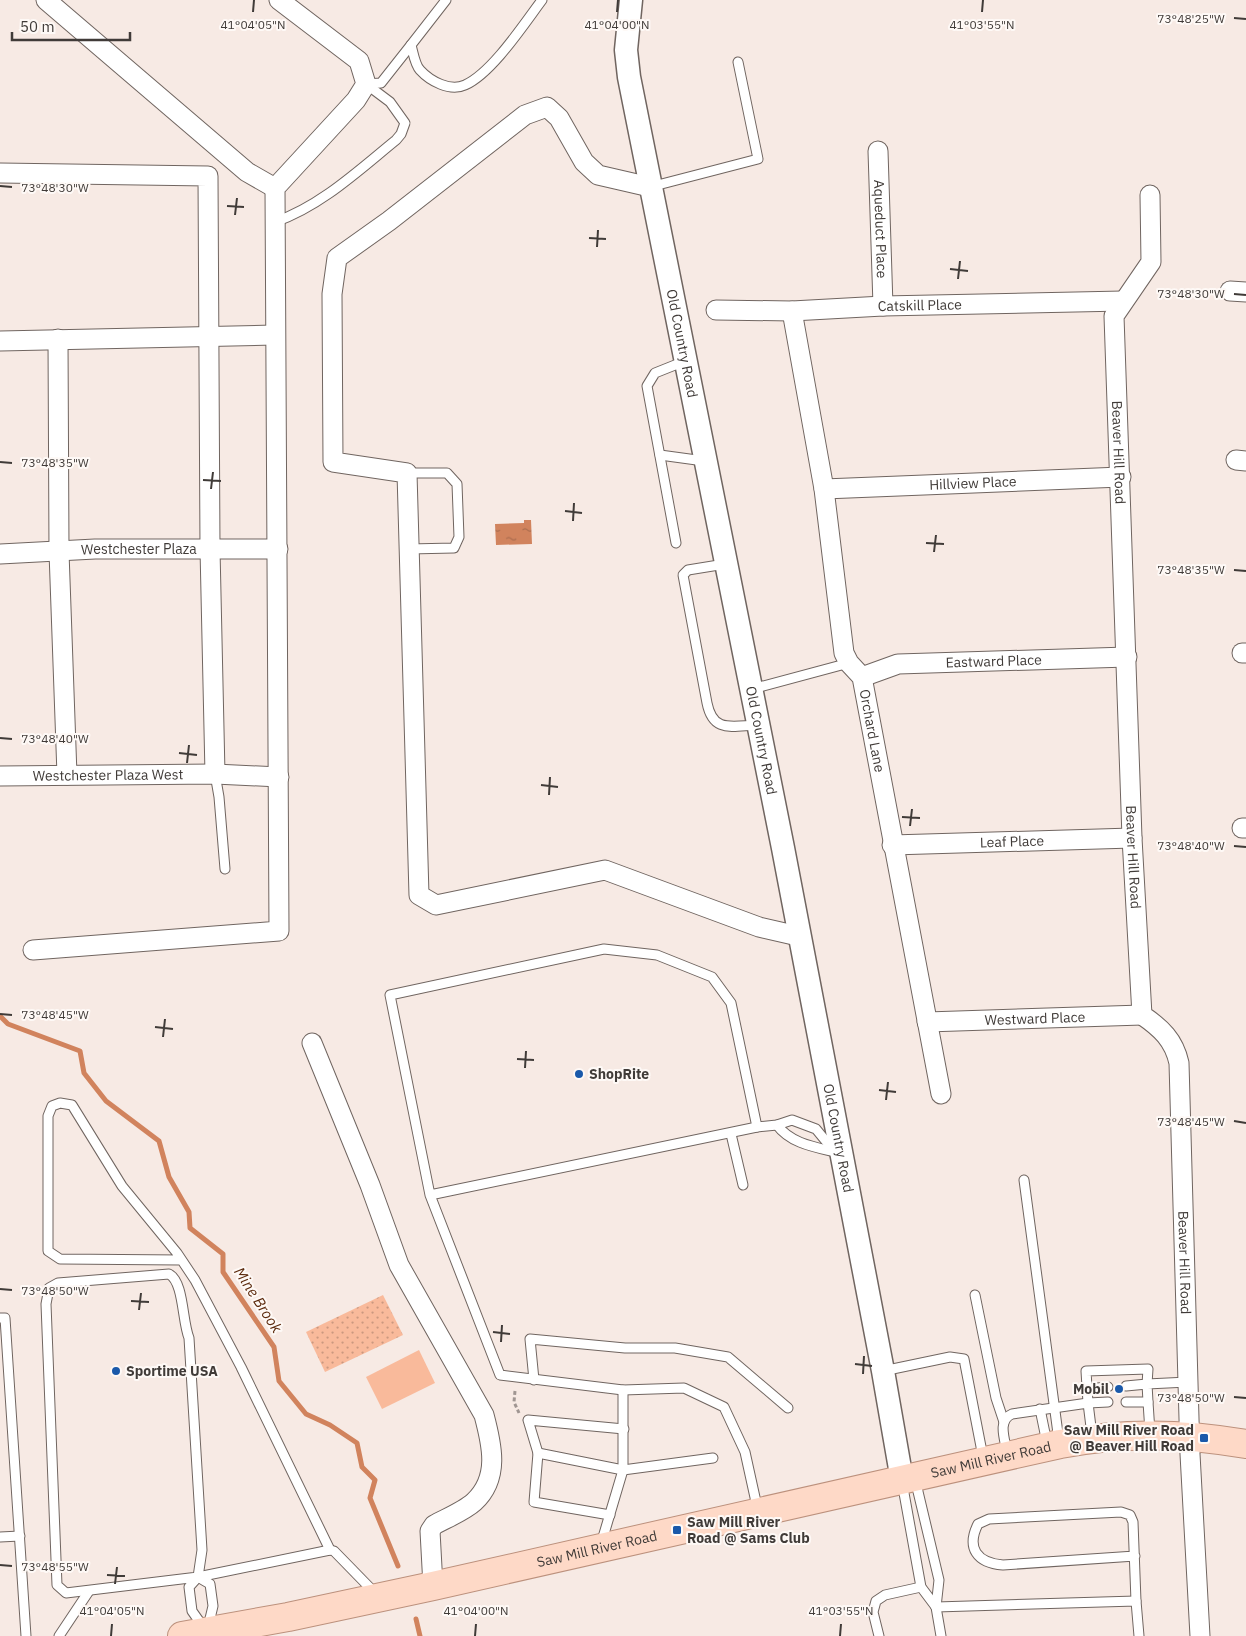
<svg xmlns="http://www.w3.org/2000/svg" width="1246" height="1636" viewBox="0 0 1246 1636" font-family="'IBM Plex Sans',sans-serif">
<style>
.park{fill:url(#park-dots)}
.pitch{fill:#f9ba9b}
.water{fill:url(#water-ripples)}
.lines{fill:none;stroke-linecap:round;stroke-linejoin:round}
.stream{stroke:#d1835d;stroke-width:5}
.service-casing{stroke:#706560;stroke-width:11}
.minor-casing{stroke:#706560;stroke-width:21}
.tertiary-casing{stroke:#706560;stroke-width:25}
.primary-casing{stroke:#bc917d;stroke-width:30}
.path{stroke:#a09692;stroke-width:3;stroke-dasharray:4 2.5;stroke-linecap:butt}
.service{stroke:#fff;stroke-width:9}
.minor{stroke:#fff;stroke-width:19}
.tertiary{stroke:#fff;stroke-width:22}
.primary{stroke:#fed9c7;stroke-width:28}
.ticks{fill:none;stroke:#403b38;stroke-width:2}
.poi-dot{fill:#1a59aa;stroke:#fef9f6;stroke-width:2}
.labels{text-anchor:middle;stroke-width:4;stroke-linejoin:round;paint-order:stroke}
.street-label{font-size:14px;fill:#403b38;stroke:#fef9f6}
.poi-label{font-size:14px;font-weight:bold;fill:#403b38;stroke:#fef9f6;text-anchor:start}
.water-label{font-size:15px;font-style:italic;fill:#5c2a0d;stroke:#fef9f6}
.ticks-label{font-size:12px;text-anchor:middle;fill:#403b38;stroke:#fef9f6;stroke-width:4;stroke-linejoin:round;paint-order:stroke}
</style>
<defs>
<pattern id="park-dots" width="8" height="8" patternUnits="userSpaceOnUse" patternTransform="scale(1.25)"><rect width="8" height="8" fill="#f9ba9b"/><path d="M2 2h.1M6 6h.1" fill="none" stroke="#cb987f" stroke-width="1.8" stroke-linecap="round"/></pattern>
<pattern id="water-ripples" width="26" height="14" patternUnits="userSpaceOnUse" patternTransform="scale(1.25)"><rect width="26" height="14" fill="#d1835d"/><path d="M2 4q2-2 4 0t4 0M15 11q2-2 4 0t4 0" fill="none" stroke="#ab6c4e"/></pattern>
</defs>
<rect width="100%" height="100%" fill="#f7eae4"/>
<!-- park -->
<polygon class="park" points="383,1295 403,1335 325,1372 306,1332"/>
<!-- pitch -->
<polygon class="pitch" points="419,1350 435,1383 382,1409 366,1377"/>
<!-- water -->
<polygon class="water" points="524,520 531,520 532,544 496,545 495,524 524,523"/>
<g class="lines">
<!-- stream -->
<g class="stream">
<polyline points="0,1016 8,1024 80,1051 84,1073 106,1101 159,1141 169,1177 189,1212 190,1228 223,1254 223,1272 274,1347 279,1381 306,1414 330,1425 357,1443 362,1467 375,1480 370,1498 398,1566"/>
<polyline points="416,1619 420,1636"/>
</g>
<!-- service casing -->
<g class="service-casing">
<g id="service">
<path d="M446,0L411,45C413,52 415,65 420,70C430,81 450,92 465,85C492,73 524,24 542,0"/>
<polyline points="366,84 381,83 411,45"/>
<polyline points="650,187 758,159 738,62"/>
<path d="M275,222C321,206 359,170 396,140L401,134L405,123L390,102L366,84"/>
<polyline points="660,455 704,461"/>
<polyline points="407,473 447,473 457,484 459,537 454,548 409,549"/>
<polyline points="676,543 647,386 655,373 685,361"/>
<path d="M725,564L688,570L683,575L707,703C713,733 731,726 757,725"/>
<polyline points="752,689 849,663"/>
<polyline points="215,774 219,797 225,869"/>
<path d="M777,1125C790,1143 814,1147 835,1152"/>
<polyline points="757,1127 777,1125 792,1120 816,1129 834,1151"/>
<polyline points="731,1134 743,1185"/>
<polyline points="1024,1180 1059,1441"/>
<polyline points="430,1195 757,1127 731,1003 712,977 657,955 604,949 390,995 430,1195 500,1375 623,1390 684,1388 724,1407 745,1452 758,1511"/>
<polyline points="181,1260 60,1259 48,1251 48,1116 52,1106 60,1103 72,1105 122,1186 177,1253 195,1280 241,1367 330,1550"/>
<polyline points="975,1295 996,1398 1004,1422"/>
<polyline points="0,1318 5,1318 26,1636"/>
<polyline points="883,1371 950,1357 964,1359 983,1457"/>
<polyline points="534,1380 530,1339 625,1348 675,1348 728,1357 788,1408"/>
<polyline points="1087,1389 1108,1387"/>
<polyline points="1108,1402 1088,1403 1086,1371 1148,1369 1147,1384 1126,1386"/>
<polyline points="1126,1402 1148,1402 1150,1432"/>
<polyline points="1148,1402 1147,1384 1188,1382"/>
<polyline points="1040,1409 1047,1443"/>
<path d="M1007,1452C1005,1440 997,1420 1012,1414L1088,1403L1092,1435"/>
<polyline points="538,1453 528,1420 624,1429"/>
<polyline points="915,1479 939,1580 936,1607 941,1636"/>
<polyline points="902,1482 921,1587 936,1607"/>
<polyline points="610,1515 534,1502 538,1453 623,1470 713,1458"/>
<polyline points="0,1537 20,1536"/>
<polyline points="601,1544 623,1470 623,1390"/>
<path d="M1135,1556L1003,1565C977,1563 966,1548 978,1524L989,1519L1121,1512L1130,1515L1133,1522L1136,1601"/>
<polyline points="198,1577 210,1584 213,1606 208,1627"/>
<polyline points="936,1607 1136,1601 1139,1636"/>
<path d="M204,1628L192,1611L189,1587L198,1577L202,1550L189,1338C182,1321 184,1282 169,1274L58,1283L49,1288L46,1304L57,1585L66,1593L198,1577L330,1550L334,1551L375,1593"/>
<polyline points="59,1636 89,1591"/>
<polyline points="879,1636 873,1612 876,1601 885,1595 921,1587"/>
</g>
</g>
<!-- minor casing -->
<g class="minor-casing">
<g id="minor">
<polyline points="46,0 247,172 275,188"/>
<path id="s1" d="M878,151L883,306"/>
<polyline points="0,173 208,176 210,549 215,774"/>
<polyline points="650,187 598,175 584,162 559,118 547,107 525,115 389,221 337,258 332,294 333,462 407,473 419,895 436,905 605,870 759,927 798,936"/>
<path id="s2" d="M1150,195L1151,262L1114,316L1132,838L1142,1015C1161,1028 1174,1040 1179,1063L1190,1454L1200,1636"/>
<polyline points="1230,291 1246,292"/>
<path id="s3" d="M716,310L792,311L883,306L1123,301"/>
<path id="s4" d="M792,311L824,489L844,653L849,663L862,677L941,1094"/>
<polyline points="58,339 59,552 67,775"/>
<polyline points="0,341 274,335"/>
<polyline points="1236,460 1246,461"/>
<path id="s5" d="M824,489L1121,477"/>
<path id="s6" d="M0,554L95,549H278"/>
<polyline points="1242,653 1246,653"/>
<path id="s7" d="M862,677L898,664L1127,657"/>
<path id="s8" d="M0,776L215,774L279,777"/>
<polyline points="1242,828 1246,828"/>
<path id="s9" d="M892,845L1132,838"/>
<polyline points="33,950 279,931 275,188 356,100 366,84 359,61 279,0"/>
<path id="s10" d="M927,1022L1142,1015"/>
<path d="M312,1043L370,1185L399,1265L484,1415C492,1445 500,1478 474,1502C464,1511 447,1518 434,1525L430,1531L433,1586"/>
</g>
</g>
<!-- tertiary casing -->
<g class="tertiary-casing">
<g id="tertiary">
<path id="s11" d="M631,0L626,50L629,77L783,848L883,1371L902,1480"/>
</g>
</g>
<!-- primary casing -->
<g class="primary-casing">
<g id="primary">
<path id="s12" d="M182,1636L288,1617L433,1586L1060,1444C1122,1432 1184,1433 1246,1444"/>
</g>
</g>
<!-- path -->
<polyline class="path" points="515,1391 514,1402 519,1413"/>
<!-- service -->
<use href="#service" class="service"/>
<!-- minor -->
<use href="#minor" class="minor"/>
<!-- tertiary -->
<use href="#tertiary" class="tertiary"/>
<!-- primary -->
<use href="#primary" class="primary"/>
</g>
<!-- ticks -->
<path class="ticks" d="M253,12L254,0M617,12L618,0M982,12L983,0M1234,18L1246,19M0,186L12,187M227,206L244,207M235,215L237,198M589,238L606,239M597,247L598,230M950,269L968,271M958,279L960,261M1234,294L1246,295M0,462L12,463M203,480L221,481M211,489L213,472M565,511L582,513M573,521L574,503M926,543L944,544M934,552L936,535M1234,570L1246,571M0,738L12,739M179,753L197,755M187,763L189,745M541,785L558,787M549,795L550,777M902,817L920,818M910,826L912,809M1234,846L1246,847M0,1014L12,1015M155,1027L173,1029M163,1037L165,1019M517,1059L534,1060M525,1068L526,1051M879,1090L896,1092M886,1100L888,1082M1234,1121L1246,1123M0,1289L12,1290M131,1301L149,1302M139,1310L141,1293M493,1332L510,1334M501,1342L502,1325M855,1364L872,1366M863,1374L864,1356M1234,1397L1246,1398M0,1565L12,1566M107,1575L125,1576M115,1584L117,1567M111,1636L112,1624M475,1636L476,1624M840,1636L841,1624"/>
<!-- markers -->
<g class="poi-dot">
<circle cx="579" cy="1074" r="5"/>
<circle cx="116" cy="1371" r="5"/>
<circle cx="1119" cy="1389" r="5"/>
<rect x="1199" y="1433" width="10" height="10" rx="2.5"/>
<rect x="672" y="1525" width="10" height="10" rx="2.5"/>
</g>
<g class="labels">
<!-- street labels -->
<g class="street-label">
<text dy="5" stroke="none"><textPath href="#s1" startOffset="78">Aqueduct Place</textPath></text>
<text dy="5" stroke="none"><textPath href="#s3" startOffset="204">Catskill Place</textPath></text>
<text dy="5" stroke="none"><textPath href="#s11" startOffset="349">Old Country Road</textPath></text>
<text dy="5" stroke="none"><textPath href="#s2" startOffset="269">Beaver Hill Road</textPath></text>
<text dy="5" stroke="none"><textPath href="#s5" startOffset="149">Hillview Place</textPath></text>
<text dy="5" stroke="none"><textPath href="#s6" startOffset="139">Westchester Plaza</textPath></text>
<text dy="5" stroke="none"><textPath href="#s7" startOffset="134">Eastward Place</textPath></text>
<text dy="5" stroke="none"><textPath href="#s4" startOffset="431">Orchard Lane</textPath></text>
<text dy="5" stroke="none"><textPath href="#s11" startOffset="754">Old Country Road</textPath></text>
<text dy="5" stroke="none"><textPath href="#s8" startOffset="108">Westchester Plaza West</textPath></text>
<text dy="5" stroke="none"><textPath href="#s9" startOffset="120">Leaf Place</textPath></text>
<text dy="5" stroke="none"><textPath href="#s2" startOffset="674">Beaver Hill Road</textPath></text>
<text dy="5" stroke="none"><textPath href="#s10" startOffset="108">Westward Place</textPath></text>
<text dy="5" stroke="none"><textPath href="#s11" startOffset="1159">Old Country Road</textPath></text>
<text dy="5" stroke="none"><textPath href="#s2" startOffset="1094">Beaver Hill Road</textPath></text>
<text dy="5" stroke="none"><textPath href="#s12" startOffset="828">Saw Mill River Road</textPath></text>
<text dy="5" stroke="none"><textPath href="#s12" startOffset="424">Saw Mill River Road</textPath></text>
</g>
<!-- poi labels -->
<g class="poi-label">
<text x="589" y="1079">ShopRite</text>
<text x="126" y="1376">Sportime USA</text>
<text x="1109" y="1394" text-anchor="end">Mobil</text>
<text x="1194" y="1435" text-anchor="end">Saw Mill River Road<tspan x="1194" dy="16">@ Beaver Hill Road</tspan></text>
<text x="687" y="1527">Saw Mill River<tspan x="687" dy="16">Road @ Sams Club</tspan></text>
</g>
<!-- water labels -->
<g class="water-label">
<text transform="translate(258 1300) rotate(57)" y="5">Mine Brook</text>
</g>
</g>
<g class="ticks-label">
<text x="1191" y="23">73°48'25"W</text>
<text x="253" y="29">41°04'05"N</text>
<text x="617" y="29">41°04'00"N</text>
<text x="982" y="29">41°03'55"N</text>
<text x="55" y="192">73°48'30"W</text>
<text x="1191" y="298">73°48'30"W</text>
<text x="55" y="467">73°48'35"W</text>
<text x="1191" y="574">73°48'35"W</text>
<text x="55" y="743">73°48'40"W</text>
<text x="1191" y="850">73°48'40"W</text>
<text x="55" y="1019">73°48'45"W</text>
<text x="1191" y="1126">73°48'45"W</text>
<text x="55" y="1295">73°48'50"W</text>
<text x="1191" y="1402">73°48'50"W</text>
<text x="55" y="1571">73°48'55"W</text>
<text x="112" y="1615">41°04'05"N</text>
<text x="476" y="1615">41°04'00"N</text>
<text x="841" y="1615">41°03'55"N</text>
</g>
<!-- scale -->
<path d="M12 32v8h118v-8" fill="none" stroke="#403b38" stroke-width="2.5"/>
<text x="20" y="32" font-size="15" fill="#403b38" stroke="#fef9f6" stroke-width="4" paint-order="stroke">50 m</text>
</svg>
